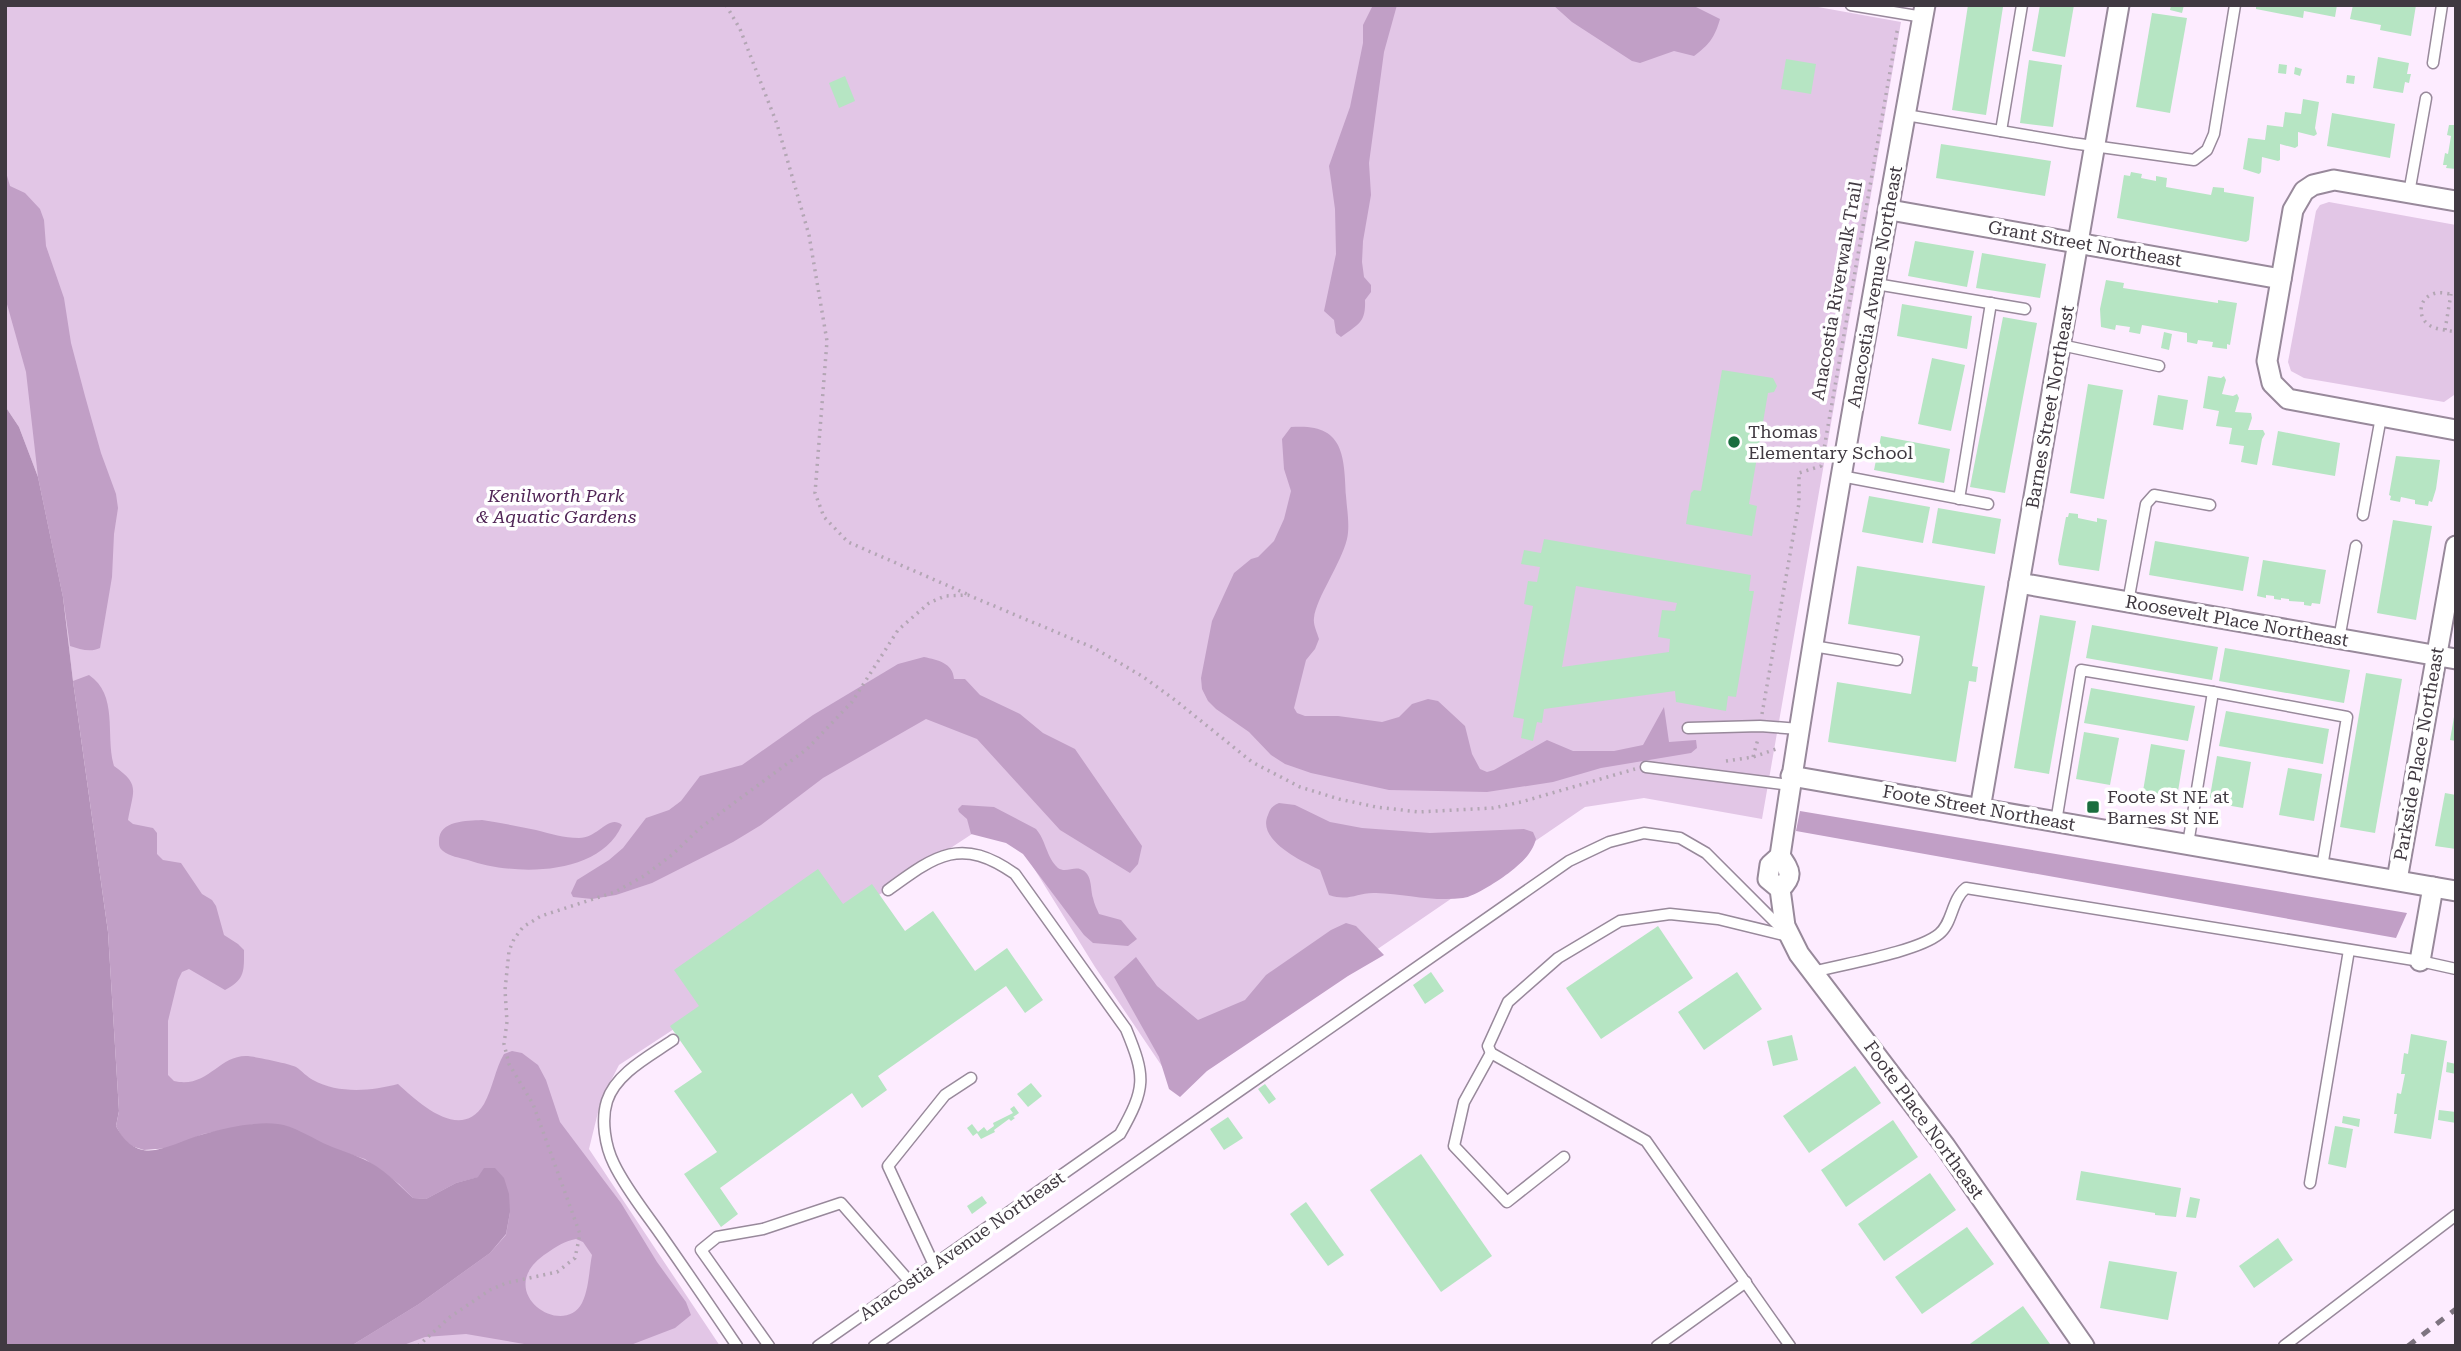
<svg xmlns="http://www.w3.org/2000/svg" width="2461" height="1351" viewBox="0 0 2461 1351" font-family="'Roboto Serif',serif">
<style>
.green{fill:#e2c6e6}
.forest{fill:#c19fc6;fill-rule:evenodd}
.water{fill:#b391b8}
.building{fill:#b6e5c3;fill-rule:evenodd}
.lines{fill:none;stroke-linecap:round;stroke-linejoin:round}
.service-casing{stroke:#98899b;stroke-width:13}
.minor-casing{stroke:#98899b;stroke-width:23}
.path{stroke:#b3a6b4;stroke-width:3.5;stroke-dasharray:2 5;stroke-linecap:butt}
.service{stroke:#fff;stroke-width:10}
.minor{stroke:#fff;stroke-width:19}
.rail{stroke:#7e7480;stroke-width:5;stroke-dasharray:9 9;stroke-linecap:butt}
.poi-dot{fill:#1a6d3e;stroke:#fff;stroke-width:2.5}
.labels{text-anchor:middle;stroke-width:7;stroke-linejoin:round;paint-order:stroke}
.street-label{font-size:18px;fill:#403941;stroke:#fff}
.poi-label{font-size:18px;fill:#403941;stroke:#fff;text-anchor:start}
.park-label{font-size:18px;font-style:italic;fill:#512657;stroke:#fff}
</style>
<rect width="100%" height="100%" fill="#fdecff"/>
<!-- green -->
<g class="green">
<polygon points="5,5 1807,5 1901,22 1762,819 1644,798 1585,807 1176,1087 1095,967 1001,815 619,1065 601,1100 589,1149 720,1346 351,1346 377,1329 170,1148 73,681 63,597 38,477 19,427 5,406"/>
<polygon points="2329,202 2456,225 2456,384 2454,395 2444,402 2304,378 2291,371 2288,362 2316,211 2320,205"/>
</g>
<!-- forest -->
<g class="forest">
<path d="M1373,5H1397L1384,52L1369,163L1371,195L1363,241L1362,262L1364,277L1371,285V292L1365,300C1366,323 1358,324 1341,337L1336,333L1334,320L1324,311L1336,254L1335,209L1329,166L1350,107L1363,43V25Z"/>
<path d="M1553,5H1692L1720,19C1715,37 1709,45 1694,56L1674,51L1640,63L1632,61L1572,22Z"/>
<path d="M5,169L10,186L25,193L40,209L44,220L46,246L64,298L71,343L85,396L101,453L116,494L118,508L114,534L112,577L100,648C90,653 80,649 70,646L63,597L38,477L26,372L5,297Z"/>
<path d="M1291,427C1344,423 1344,454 1346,496C1347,510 1350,526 1347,539C1341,564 1316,598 1314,618C1313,625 1317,632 1319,639L1315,649L1306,660L1294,708L1297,713L1305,716H1338L1382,722L1399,717L1412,704L1428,699L1438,701L1465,726L1472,754L1480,769L1487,772L1494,770L1547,740L1573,751H1614L1643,745L1664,707L1669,742L1696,740L1697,748L1691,753L1601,768L1553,782L1487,792L1389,790L1311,773L1285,764L1271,755L1249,732L1216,709L1208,701L1202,689L1201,678L1212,621L1234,573L1251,559L1258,557L1274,541L1284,519L1291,491L1284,469L1282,439Z"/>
<path d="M924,657C938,660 953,663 954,679H965L980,695L1020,714L1043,733L1075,749L1142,846L1138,864L1130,873L1060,830L977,739L926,719L823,778L761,825L733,842L652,883L616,895L592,899L573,897L571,893L577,880L609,860L623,848L646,818L669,810L681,801L700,776L742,765L813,715L898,664Z"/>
<path d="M89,675C119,695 105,736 114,766C141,785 133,790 128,820L133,824L153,828L157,833V854L163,860L181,863L202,894L212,900L216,906L224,935L238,944L244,950C244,972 245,979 225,990L189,969L182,972L178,980L168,1021V1075L174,1081C208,1089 219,1054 248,1056C256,1057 291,1064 296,1067C302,1071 307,1077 313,1080C338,1094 372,1091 398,1084C420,1104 461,1142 484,1104C493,1088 495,1069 504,1054L512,1051L522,1053L538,1065L546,1080L560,1122L621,1203L657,1262L686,1302L691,1315L675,1328L628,1346H536L466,1334L425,1337L401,1346H351L419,1304L490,1253L506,1235L510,1212L479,1177L456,1183L426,1199L413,1198L399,1184L365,1159L255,1124L203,1134L170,1148L144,1150L131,1146L123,1139L116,1126L119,1111L108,932L73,681ZM576,1239L583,1242L592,1255C589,1270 589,1289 582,1303C562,1340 490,1290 547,1253C556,1247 564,1241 576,1239Z"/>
<path d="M1279,803L1295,805L1330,822L1362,828L1430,833L1524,829L1533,832L1536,839C1532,854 1522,862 1510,872C1501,879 1474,897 1463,898C1434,902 1405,894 1376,893C1357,892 1350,902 1329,895L1320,870C1303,862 1256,840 1268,815C1270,809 1272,806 1279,803Z"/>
<path d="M962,805L994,807L1036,829C1046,840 1046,857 1058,868C1065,873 1073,867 1080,869C1093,873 1090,889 1093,898C1094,904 1097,909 1099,914L1121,920L1137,939L1128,946L1093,943L1084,935L1023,854L1006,843L971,834L967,819L959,812L958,809Z"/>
<polygon points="1800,811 2407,913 2396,938 1796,831"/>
<path d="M482,820C500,823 518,826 536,830C552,834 563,838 579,838C599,838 608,814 622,825C599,877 513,876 468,860C460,858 449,856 443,851C439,848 439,845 439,841C439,820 467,821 482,820Z"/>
<polygon points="1346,923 1356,926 1384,955 1348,976 1207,1071 1180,1097 1169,1089 1159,1057 1114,977 1136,957 1157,986 1198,1020 1245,1000 1266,975 1331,930"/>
</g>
<!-- water -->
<path class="water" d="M5,406L19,427L38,477L63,597L73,681L108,932L119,1111L116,1126C139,1170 170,1143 204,1134C226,1128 255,1121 278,1124C293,1126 309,1136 323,1143C336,1149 350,1153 363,1159C381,1166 399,1185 413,1198L426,1199L456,1183L478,1177L484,1168H495L504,1178L509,1194L510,1212L506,1234L490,1253L419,1304L351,1346H5Z"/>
<!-- building -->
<g class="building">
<polygon points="1968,5 2003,7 1986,115 1952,110"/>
<polygon points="2040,5 2074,5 2065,57 2032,51"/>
<polygon points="2171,5 2184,5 2182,13 2170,10"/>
<polygon points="2256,5 2337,5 2335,17 2304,11 2303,18 2256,9"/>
<polygon points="2353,5 2416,5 2411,36 2380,30 2381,25 2350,19"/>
<polygon points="2152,13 2187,18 2170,113 2136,107"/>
<polygon points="2378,57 2409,63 2407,74 2411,74 2410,78 2409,83 2405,82 2403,93 2373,88"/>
<polygon points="1786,59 1816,64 1811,94 1781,89"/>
<polygon points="2029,60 2062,65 2053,127 2020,123"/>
<polygon points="2279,64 2287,65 2286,74 2278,73"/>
<polygon points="2295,67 2302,69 2300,76 2294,74"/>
<polygon points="2347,75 2355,76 2354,84 2346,83"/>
<polygon points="845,76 855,101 839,108 829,83"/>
<polygon points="2303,99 2319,102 2315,128 2317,134 2314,136 2298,132 2298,146 2295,148 2280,144 2280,160 2278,161 2262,157 2261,172 2259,174 2243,169 2248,138 2265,140 2267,125 2283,127 2285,112 2301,114"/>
<polygon points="2332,113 2395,124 2390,158 2327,146"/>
<polygon points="2449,125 2456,125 2456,169 2446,168 2447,165 2443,165 2445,153 2448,154 2451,136 2447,135"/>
<polygon points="1941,144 2051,161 2045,196 1936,178"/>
<polygon points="2131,172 2142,174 2141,178 2156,181 2156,176 2167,178 2166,187 2211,195 2213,187 2224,188 2224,192 2254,197 2249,240 2246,242 2117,218 2124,175 2130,176"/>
<polygon points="1915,241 1974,251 1967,287 1908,276"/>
<polygon points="1982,253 2046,264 2040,298 1976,288"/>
<polygon points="2106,280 2124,283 2123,288 2218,303 2218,300 2237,303 2230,345 2227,344 2227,349 2212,347 2213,342 2198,340 2197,344 2187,342 2187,333 2142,325 2140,334 2129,332 2130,327 2116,325 2115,330 2101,327 2100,309"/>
<polygon points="1902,304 1972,316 1967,349 1897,336"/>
<polygon points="2003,317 2037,323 2005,493 1970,487"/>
<polygon points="2164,332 2172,334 2169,350 2161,348"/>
<polygon points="1932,358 1965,365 1951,431 1918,424"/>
<polygon points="1722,370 1773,378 1777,386 1774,392 1768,393 1749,504 1757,506 1752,536 1686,524 1691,493 1694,490 1701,491"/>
<polygon points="2208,376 2221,378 2224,376 2226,380 2222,394 2233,396 2237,394 2239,398 2235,412 2251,413 2252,418 2248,430 2263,430 2265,434 2262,439 2257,465 2241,462 2244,446 2229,444 2232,428 2216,426 2219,411 2203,408"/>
<polygon points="2088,384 2123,390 2104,499 2070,493"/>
<polygon points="2158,395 2188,400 2183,430 2153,425"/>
<polygon points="2278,431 2340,443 2335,476 2272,465"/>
<polygon points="1881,436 1950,449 1944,483 1874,470"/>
<polygon points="2396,456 2440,460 2436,489 2432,502 2429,501 2428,506 2415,504 2415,500 2401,497 2400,502 2390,500 2391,496 2389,495"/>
<polygon points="1869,496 1930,507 1923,543 1862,532"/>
<polygon points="1938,508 2001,519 1995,554 1932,543"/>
<polygon points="2069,513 2078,514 2078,518 2097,522 2097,518 2107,520 2099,571 2059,565 2058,560 2066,517 2068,517"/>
<polygon points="2393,520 2432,526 2416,620 2377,613"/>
<path d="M1544,539L1751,575L1749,591H1754L1736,697L1728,696L1726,711L1676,702L1675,691L1544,709L1542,723L1537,722L1533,741L1521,738L1524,719L1513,717L1533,606L1524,604L1528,581L1537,582L1540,567L1521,564L1524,550L1541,553ZM1576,586L1677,603L1675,611L1662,610L1658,637L1670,639L1669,652L1562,667Z"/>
<polygon points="2155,541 2249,557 2243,591 2149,575"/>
<polygon points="2263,560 2326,570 2320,604 2312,603 2311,606 2304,605 2304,602 2289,601 2289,599 2281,598 2281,600 2274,599 2274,596 2266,595 2266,598 2257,596"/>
<polygon points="1857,566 1985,586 1972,666 1978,667 1976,682 1969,681 1956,762 1828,742 1837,682 1911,694 1920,636 1848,624"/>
<polygon points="2040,615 2076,621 2049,774 2014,768"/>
<polygon points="2092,625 2218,647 2212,680 2086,658"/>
<polygon points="2225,648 2350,670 2344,703 2219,681"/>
<polygon points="2366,673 2402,679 2375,833 2340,827"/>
<polygon points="2091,688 2195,706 2188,741 2084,723"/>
<polygon points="2226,711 2329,729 2323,764 2219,746"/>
<polygon points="2454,717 2456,717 2456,741 2450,740"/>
<polygon points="2084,732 2119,738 2110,785 2076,779"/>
<polygon points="2151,744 2185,750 2177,797 2143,791"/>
<polygon points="2217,756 2251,762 2243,808 2209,802"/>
<polygon points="2288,768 2322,774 2314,821 2279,815"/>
<polygon points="2445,793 2456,795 2456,849 2435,846"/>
<polygon points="818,869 843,904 872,884 905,931 933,911 975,971 1007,948 1043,1000 1025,1013 1006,986 878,1076 887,1090 862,1108 852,1093 720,1188 738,1214 721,1227 684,1174 717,1152 674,1091 702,1072 670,1026 699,1006 674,970"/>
<polygon points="1658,926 1693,978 1601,1039 1566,988"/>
<polygon points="1431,972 1444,991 1425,1004 1413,985"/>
<polygon points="1737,972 1762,1009 1704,1050 1678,1012"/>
<polygon points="2411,1034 2447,1041 2431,1139 2394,1133 2397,1114 2394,1114 2397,1093 2401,1094 2405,1074 2401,1074 2404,1053 2408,1054"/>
<polygon points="1792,1035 1798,1060 1773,1066 1767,1041"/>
<polygon points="2447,1062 2456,1064 2456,1074 2446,1072"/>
<polygon points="1855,1066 1881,1103 1809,1153 1783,1116"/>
<polygon points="1031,1083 1042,1096 1028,1107 1017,1094"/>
<polygon points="1265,1084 1276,1099 1269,1104 1258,1089"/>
<polygon points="1014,1106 1019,1113 1013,1117 1015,1118 1011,1121 1009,1119 994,1130 995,1132 981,1139 977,1133 973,1136 967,1128 972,1124 978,1132 984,1127 987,1131 994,1126 993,1123 1013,1113 1010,1109"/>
<polygon points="2439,1110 2456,1112 2456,1123 2438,1120"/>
<polygon points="2343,1116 2360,1119 2359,1127 2342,1123"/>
<polygon points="1228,1117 1243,1138 1224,1150 1210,1129"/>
<polygon points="1893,1120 1918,1157 1846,1207 1821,1170"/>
<polygon points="2335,1126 2353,1129 2346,1168 2328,1164"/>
<polygon points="1421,1154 1492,1256 1441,1292 1370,1190"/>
<polygon points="2081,1171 2181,1188 2176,1217 2155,1215 2155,1213 2076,1200"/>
<polygon points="1930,1173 1956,1210 1884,1261 1858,1224"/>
<polygon points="982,1196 987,1203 972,1214 967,1206"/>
<polygon points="2190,1197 2200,1199 2196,1218 2186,1217"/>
<polygon points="1306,1202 1344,1255 1328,1266 1290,1214"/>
<polygon points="1967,1227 1994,1264 1922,1314 1895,1277"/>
<polygon points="2278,1238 2293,1260 2254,1288 2239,1266"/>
<polygon points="2109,1261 2177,1272 2168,1320 2100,1308"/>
<polygon points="2023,1306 2050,1344 1967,1346"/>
</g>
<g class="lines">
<!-- service casing -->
<g class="service-casing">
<g id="service">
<polyline points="1851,5 1923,17"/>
<polyline points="2433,63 2442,5"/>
<polyline points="1906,115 2072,143 2194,160 2207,150 2214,134 2235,5"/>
<polyline points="2001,131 2022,5"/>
<polyline points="2409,193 2426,98"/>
<polyline points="1876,284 2025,309"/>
<polyline points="2061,345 2159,366"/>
<polyline points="1841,476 1988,504"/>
<polyline points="1959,499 1991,303"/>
<polyline points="2363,515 2381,417"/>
<polyline points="2128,602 2146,504 2154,495 2210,505"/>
<polyline points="2339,639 2356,546"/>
<polyline points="1813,646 1897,660"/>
<polyline points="1688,728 1760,726 1799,729"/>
<polyline points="1646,767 1790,785"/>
<polyline points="2056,822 2081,670 2213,692"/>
<polyline points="2188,844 2213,692 2347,717 2322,867"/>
<polyline points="1788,936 1718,919 1670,914 1620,921 1558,958 1508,1002 1488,1046 1491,1053 1646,1141 1790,1346"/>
<path d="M1813,972C1843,964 1917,952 1939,934C1953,923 1951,900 1966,888L2420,961L2456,969"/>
<path d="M673,1040C650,1056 616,1073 607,1101C601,1120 605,1146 614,1164C626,1189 645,1212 661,1235C687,1272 712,1309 737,1346"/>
<polyline points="1491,1053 1464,1102 1454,1146 1507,1202 1564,1157"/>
<polyline points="2310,1183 2349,950"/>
<polyline points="934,1265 888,1166 945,1095 971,1078"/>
<polyline points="769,1346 701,1250 717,1237 763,1229 841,1203 910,1282"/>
<path d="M818,1346L1120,1134C1146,1088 1146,1077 1126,1029L1015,874C961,836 936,855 888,890"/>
<polyline points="874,1346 1569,861 1609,842 1644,833 1680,838 1706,853 1784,931"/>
<polyline points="1657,1346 1746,1282"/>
<polyline points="2284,1346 2456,1215"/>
</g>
</g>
<!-- minor casing -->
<g class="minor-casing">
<g id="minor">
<path d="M1925,5C1874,288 1822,572 1780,856L1770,865L1768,879L1780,889L1785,926L1799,954L1945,1146L2084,1346"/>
<polyline points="2456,201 2334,180 2313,185 2304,191 2293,210 2267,361 2272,383 2288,399 2456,430"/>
<polyline points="1890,210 2281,279"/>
<polyline points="2019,583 2456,659"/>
<polyline points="1791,776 2456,891"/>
<polyline points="1980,809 2119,5"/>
<polyline points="2397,880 2456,546"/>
<path d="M1780,889C1794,876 1790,871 1780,856"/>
<polyline points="2420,961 2433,887"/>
</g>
</g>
<!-- path -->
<g class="path">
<polyline points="726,5 740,29 777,124 809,235 827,341 815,493 824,517 848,542 967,594"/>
<path d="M2456,295C2449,294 2440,291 2433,294C2419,298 2417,317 2429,325C2436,330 2447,330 2456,332"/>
<polyline points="2445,330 2451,294"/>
<polyline points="1762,714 1799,503 1799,473 1821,466 1898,26"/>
<polyline points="1753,757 1758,739"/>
<polyline points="1726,761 1753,757 1779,748"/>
<polyline points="418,1346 450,1317 490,1290 506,1283 557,1272 575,1258 580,1234 533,1104 509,1064 504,1044 507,1022 505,990 509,951 514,939 523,927 541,916 615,892 644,876 673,854 700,828 807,749 852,702 898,630 929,603 945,596 968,595 1094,648 1142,676 1175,700 1252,762 1300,787 1339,799 1376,807 1419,812 1493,808 1521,802 1635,769"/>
</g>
<!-- service -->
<use href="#service" class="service"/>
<!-- minor -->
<use href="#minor" class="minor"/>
<!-- rail -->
<polyline class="rail" points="2408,1346 2456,1309"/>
</g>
<!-- markers -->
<g class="poi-dot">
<circle cx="1734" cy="442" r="7"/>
<rect x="2086" y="800" width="14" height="14" rx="3.5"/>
</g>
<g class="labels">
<!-- street labels -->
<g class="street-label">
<text transform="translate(2085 244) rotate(10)" y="6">Grant Street Northeast</text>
<text transform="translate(1875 287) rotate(-80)" y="6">Anacostia Avenue Northeast</text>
<text transform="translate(1837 291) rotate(-80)" y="6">Anacostia Riverwalk Trail</text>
<text transform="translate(2050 407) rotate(-80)" y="6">Barnes Street Northeast</text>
<text transform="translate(2237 621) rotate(10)" y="6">Roosevelt Place Northeast</text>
<text transform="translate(2419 754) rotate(-80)" y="6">Parkside Place Northeast</text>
<text transform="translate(1979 808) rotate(10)" y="6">Foote Street Northeast</text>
<text transform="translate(1924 1120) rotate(54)" y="6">Foote Place Northeast</text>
<text transform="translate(962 1246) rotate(-35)" y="6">Anacostia Avenue Northeast</text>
</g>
<!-- poi labels -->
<g class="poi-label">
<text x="1748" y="438">Thomas<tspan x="1748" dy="21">Elementary School</tspan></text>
<text x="2107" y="803">Foote St NE at<tspan x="2107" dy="21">Barnes St NE</tspan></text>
</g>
<!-- park labels -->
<g class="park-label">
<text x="556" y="502">Kenilworth Park<tspan x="556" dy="21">&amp; Aquatic Gardens</tspan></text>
</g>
</g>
<!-- border -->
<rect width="2461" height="1351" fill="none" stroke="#403941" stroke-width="14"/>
</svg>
